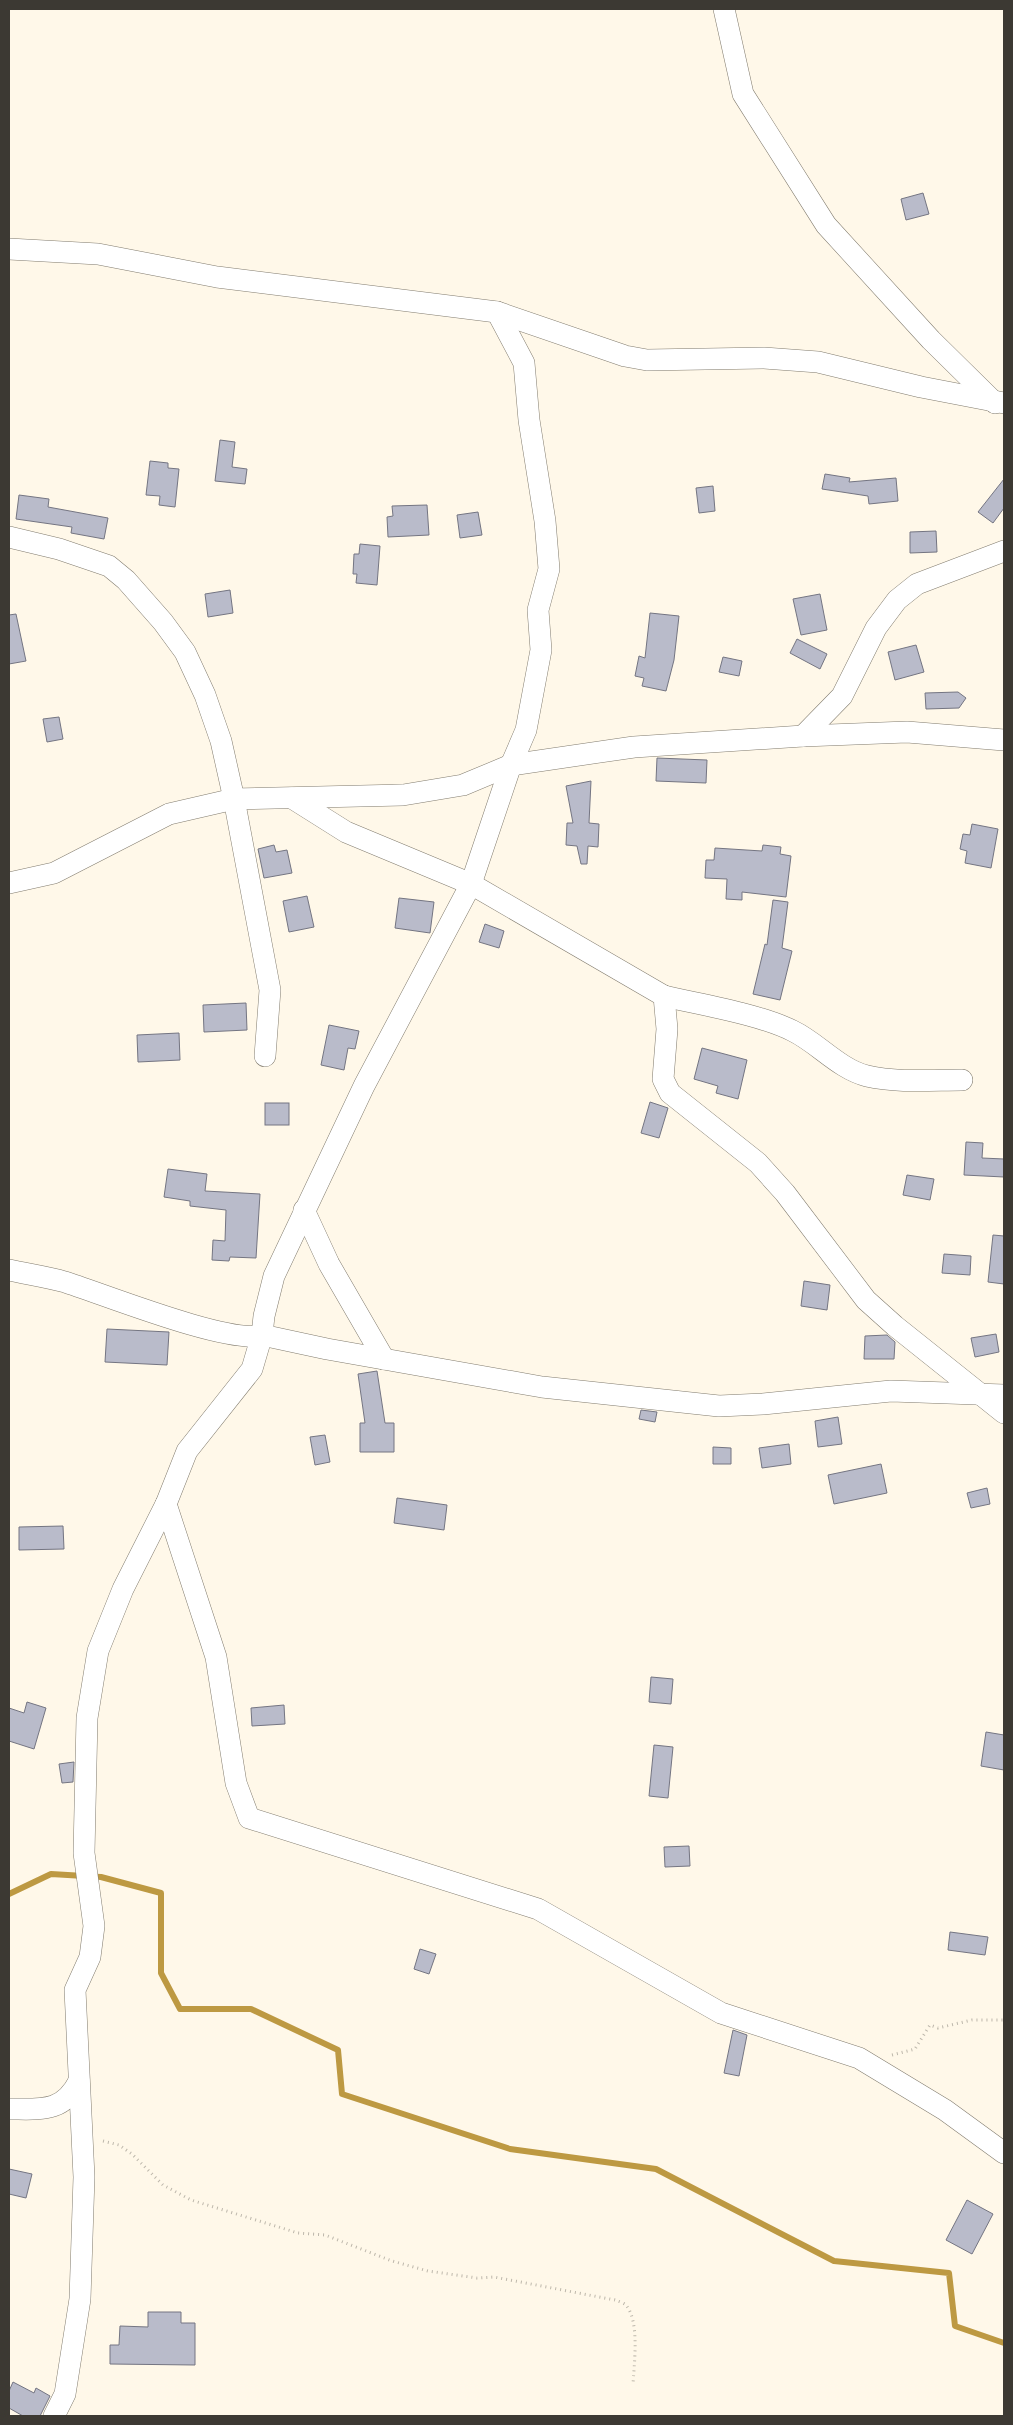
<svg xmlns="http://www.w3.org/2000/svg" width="1013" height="2425" viewBox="0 0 1013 2425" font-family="Helvetica,sans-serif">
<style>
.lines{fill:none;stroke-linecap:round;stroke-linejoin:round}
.stream{stroke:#bd9942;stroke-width:6}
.building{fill:#b9bbca;stroke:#747582}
.minor-casing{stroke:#827c6f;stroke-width:22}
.path{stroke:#bdb7ab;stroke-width:3;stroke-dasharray:1 4;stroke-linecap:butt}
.minor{stroke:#fff;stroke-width:21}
</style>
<rect width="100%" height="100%" fill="#fff8e9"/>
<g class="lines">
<!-- stream -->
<polyline class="stream" points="9,1894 51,1874 101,1877 161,1893 161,1973 180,2009 251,2009 338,2050 342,2094 510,2149 656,2169 834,2261 949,2273 955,2326 1004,2343"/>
</g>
<!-- building -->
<g class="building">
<polygon points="923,193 929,214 906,220 901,199"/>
<polygon points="220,440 235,442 232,467 247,469 245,484 215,481"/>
<polygon points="150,461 168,463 168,468 179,469 175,507 159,505 160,496 146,495"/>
<polygon points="825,474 850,478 849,482 896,478 898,501 869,504 868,496 822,489"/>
<polygon points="1004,479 1004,508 993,523 978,512"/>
<polygon points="713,486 715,511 699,513 696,488"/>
<polygon points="19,495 49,499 48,507 108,518 104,539 71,533 72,527 16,519"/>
<polygon points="427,505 429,535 388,537 387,517 393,516 392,506"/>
<polygon points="478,512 482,535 460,538 457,515"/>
<polygon points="936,531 937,552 910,553 910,532"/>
<polygon points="360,544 380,546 377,585 356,583 357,574 353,574 354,554 359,554"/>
<polygon points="230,590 233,613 208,617 205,594"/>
<polygon points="820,594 827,630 801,635 793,599"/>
<polygon points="650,613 679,616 674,660 666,691 642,686 644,678 635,676 639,656 645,658"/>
<polygon points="16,614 26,661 9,664 9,615"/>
<polygon points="797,639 827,654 820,669 790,653"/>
<polygon points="916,645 924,672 895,680 888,652"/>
<polygon points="723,657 742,661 739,676 719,672"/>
<polygon points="958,692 966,698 959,708 926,709 925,693"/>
<polygon points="59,717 63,739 47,742 43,719"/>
<polygon points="657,758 707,760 706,783 656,781"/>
<polygon points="591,781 589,823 599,824 598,847 588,846 587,864 581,864 577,846 566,845 567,823 573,823 566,786"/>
<polygon points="972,824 998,829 991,868 965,863 967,851 960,849 963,834 970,835"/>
<polygon points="274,845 276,852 287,850 292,873 264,878 258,849"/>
<polygon points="763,845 781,847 780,854 791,856 786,897 742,892 742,900 726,899 727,879 705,878 706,860 714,860 715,848 762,851"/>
<polygon points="307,896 314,927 289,932 283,901"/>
<polygon points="399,898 434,902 430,933 395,928"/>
<polygon points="773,900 788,902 782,948 792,951 780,1000 753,994 765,944 767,945"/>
<polygon points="485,924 504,931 499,948 479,942"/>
<polygon points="246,1003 247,1030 204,1032 203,1005"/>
<polygon points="329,1025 359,1031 355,1049 348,1048 344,1070 321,1065"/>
<polygon points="179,1033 180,1060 138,1062 137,1035"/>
<polygon points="702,1048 747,1060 738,1099 716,1093 718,1086 694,1079"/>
<polygon points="650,1102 668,1108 659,1138 641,1133"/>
<rect x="265" y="1103" width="24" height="22"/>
<polygon points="966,1142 983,1143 982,1158 1004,1159 1004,1177 964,1175"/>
<polygon points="168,1169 207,1174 205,1191 260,1194 256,1258 230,1257 229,1261 212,1260 213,1240 225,1241 226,1210 190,1206 190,1201 164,1197"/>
<polygon points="907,1175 934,1179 930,1200 903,1195"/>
<polygon points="993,1235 1004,1236 1004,1284 988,1282"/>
<polygon points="944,1254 971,1256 970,1275 942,1273"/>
<polygon points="804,1281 830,1285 827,1310 801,1306"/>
<polygon points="107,1329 169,1332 167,1365 105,1362"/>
<polygon points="996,1334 999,1352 975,1357 971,1338"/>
<polygon points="887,1335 895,1342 894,1359 864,1359 865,1336"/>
<polygon points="377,1371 385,1423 394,1423 394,1452 360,1452 360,1423 365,1423 358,1374"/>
<polygon points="641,1410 657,1412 655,1422 639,1419"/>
<polygon points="838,1417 842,1444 818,1447 815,1421"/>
<polygon points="325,1435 330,1462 315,1465 310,1437"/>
<polygon points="789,1444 791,1464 762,1468 759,1448"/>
<polygon points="713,1447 731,1448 731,1464 713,1464"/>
<polygon points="881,1464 887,1493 834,1504 828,1475"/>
<polygon points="987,1488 990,1504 971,1508 967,1493"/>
<polygon points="397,1498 447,1505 444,1530 394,1523"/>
<polygon points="63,1526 64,1549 19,1550 19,1527"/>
<polygon points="651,1677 673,1679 671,1704 649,1702"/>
<polygon points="27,1702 46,1708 34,1749 9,1741 9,1708 24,1713"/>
<polygon points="284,1705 285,1724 252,1726 251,1708"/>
<polygon points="986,1732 1004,1735 1004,1770 981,1766"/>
<polygon points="654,1745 673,1747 668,1798 649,1796"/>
<polygon points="74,1762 73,1782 62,1783 59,1764"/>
<polygon points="689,1846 690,1866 665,1867 664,1847"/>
<polygon points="950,1932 988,1937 985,1955 948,1950"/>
<polygon points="420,1949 436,1954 429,1974 414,1969"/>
<polygon points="733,2030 747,2035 739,2076 724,2073"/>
<polygon points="9,2169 32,2174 26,2198 9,2194"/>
<polygon points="967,2200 993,2214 972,2254 946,2240"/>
<polygon points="148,2312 181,2312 181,2323 195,2323 195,2365 110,2364 110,2345 119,2345 120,2326 148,2327"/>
<polygon points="13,2382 34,2393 36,2388 50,2396 40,2416 23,2416 9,2408 9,2391"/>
</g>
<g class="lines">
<!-- minor casing -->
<g class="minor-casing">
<g id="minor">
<polyline points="724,9 743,94 826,225 931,340 995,403"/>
<polyline points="9,249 98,254 217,277 497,312 625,356 647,360 764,358 818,362 921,387 1004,403"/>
<polyline points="9,537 59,549 109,566 126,580 163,622 185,652 205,695 221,741 234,799 270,990 265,1056"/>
<polyline points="803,736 842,696 876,628 897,600 917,584 1004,551"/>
<polyline points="292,798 346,832 471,884 664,996 667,1029 663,1079 670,1093 758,1163 785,1193 866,1300 895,1326 1004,1413"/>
<polyline points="9,883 54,873 169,814 234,799 403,795 463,785 511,765 634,747 803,736 907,732 1004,740"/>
<path d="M664,996C702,1005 759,1014 793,1031C818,1043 839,1069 867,1076C897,1083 932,1080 962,1080"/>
<polyline points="304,1210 329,1264 384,1359"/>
<path d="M9,1270C27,1274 47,1277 65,1282C103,1294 230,1345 262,1335L327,1349L542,1387L719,1406L763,1404L891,1391L1004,1395"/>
<polyline points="166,1504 216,1657 236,1783 249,1818 538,1909 721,2013 859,2058 945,2110 1004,2153"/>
<path d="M9,2109C41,2109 63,2113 79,2081"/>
<polyline points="54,2416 65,2394 80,2299 84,2177 75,1990 90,1957 94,1926 84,1853 87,1718 98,1651 123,1589 166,1504 187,1451 252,1369 262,1335 264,1316 274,1276 364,1086 471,884 511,765 526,730 541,650 538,610 549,569 545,521 529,420 524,363 497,312"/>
</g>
</g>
<!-- path -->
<g class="path">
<polyline points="892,2055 915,2049 930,2025 938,2028 972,2020 1004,2020"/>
<path d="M103,2141L119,2145L132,2154L163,2185L191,2200L298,2233L325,2235L392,2261L428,2271L477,2278L494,2277L615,2300C618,2301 624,2303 626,2305C640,2322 634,2364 633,2385"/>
</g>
<!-- minor -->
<use href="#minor" class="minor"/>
</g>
<!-- border -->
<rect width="1013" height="2425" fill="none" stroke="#3c3933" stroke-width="20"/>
</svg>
